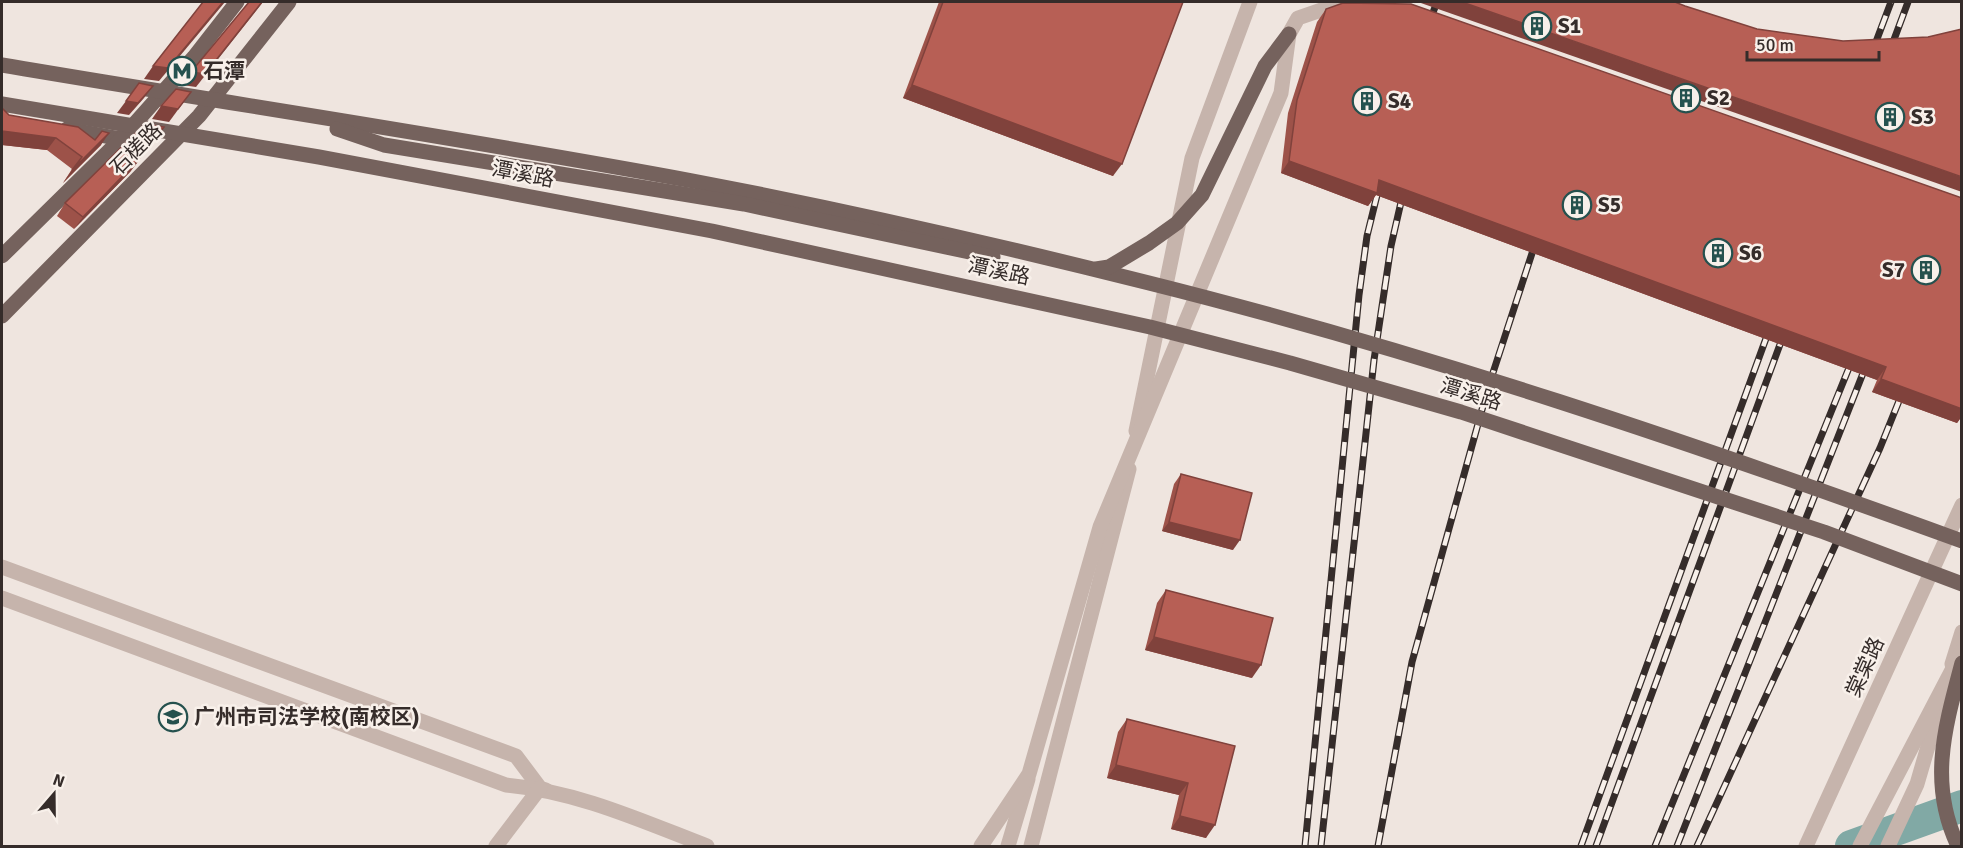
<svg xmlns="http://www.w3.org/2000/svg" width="1963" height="848" viewBox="0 0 1963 848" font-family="Signika,'Noto Sans SC',sans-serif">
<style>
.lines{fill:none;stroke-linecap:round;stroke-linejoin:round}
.river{stroke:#81a9a5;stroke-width:32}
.minor{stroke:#c6b4ac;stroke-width:15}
.major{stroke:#75625d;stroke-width:15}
.rail-casing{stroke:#352c2a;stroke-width:7}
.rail{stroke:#f8f0ea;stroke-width:4.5;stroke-dasharray:14;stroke-linecap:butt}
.minor-bridge{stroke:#c6b4ac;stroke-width:15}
.major-bridge{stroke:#75625d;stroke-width:15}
.wall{fill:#9d5249}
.shaded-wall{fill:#80423c}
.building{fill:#b75f55;stroke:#80423c;stroke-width:1.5}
.labels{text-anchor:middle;stroke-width:5;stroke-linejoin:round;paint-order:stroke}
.poi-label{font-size:21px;font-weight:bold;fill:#352c2a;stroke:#f8f0ea;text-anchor:start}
.street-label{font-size:21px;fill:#352c2a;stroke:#f8f0ea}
</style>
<rect width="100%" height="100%" fill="#efe5df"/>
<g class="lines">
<!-- river -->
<polyline class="river" points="1851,846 1962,806"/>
<!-- minor -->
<g class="minor">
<polyline points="1136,431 1192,158 1250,2"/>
<polyline points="2,567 516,756 540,788 546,790"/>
<path d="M2,598L506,785C576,791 642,821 707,846"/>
<polyline points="1952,664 1962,632"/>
<polyline points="496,846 540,788"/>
<polyline points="1008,846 1028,779"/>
<polyline points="1031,846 1129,469"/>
<polyline points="1806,846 1962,505"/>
<polyline points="1888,846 1917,784 1943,695"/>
</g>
<!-- major -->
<g class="major">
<polyline points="67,129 121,139"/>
<polyline points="2,256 121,139 194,57 237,2"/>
<polyline points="2,316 199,116 289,2"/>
</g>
<!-- rail casing -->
<g class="rail-casing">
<g id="rail">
<polyline points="1427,28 1437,2"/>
<polyline points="1889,53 1908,2"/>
<polyline points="1871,55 1891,2"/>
<polyline points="1305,846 1359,295 1367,236 1381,179"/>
<polyline points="1321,846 1374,360 1391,246 1404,189"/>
<polyline points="1378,846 1412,662 1488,388 1537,238"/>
<polyline points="1581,846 1772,322"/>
<polyline points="1596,846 1786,328"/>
<polyline points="1655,846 1855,353"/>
<polyline points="1677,846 1869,358"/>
<polyline points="1697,846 1880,448 1905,386"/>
</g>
</g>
<!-- rail -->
<use href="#rail" class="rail"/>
<!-- minor-bridge -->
<g class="minor-bridge">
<polyline points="981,846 1029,774 1100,527 1281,93 1289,34 1298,18 1333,6 1353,7"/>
<polyline points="1860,846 1962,651"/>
</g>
<!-- major-bridge -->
<g class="major-bridge">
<path d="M2,65C232,104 463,138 693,181C845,210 998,245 1149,283C1425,352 1695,444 1962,541"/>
<polyline points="2,104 319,157 712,231 1150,327 1290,363 1461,412 1824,532 1962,584"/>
<polyline points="337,129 384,145 744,204 993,257"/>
<polyline points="1096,269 1109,267 1149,243 1177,223 1202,195 1265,66 1289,34"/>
<path d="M1958,846C1928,783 1945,727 1962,663"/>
</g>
</g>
<!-- wall -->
<g class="wall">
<polygon points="939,2 1183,2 1113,176 903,98"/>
<polygon points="1326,9 1962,198 1962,416 1957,423 1872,392 1877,380 1376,195 1368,206 1281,173 1288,113 1317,22"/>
<polygon points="2,108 9,115 101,145 63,183 72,169 47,150 2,145"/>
<polygon points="155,140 130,172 74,229 57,216 65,203"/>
<polygon points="1181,474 1233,550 1162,531 1174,484"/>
<polygon points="1166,590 1252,678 1145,650 1157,603"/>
<polygon points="1127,719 1235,746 1206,838 1171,829 1179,795 1107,778 1118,732"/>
</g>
<!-- shaded-wall -->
<g class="shaded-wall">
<polygon points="223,2 225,2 159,81 144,79 153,66"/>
<polygon points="262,2 263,2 196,87 182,85 191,72"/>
<polygon points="1418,2 1462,2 1962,177 1962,192"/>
<polygon points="912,85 1122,164 1113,176 903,98"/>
<polygon points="153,86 144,98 129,115 117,113 126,101"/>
<polygon points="191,92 169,122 152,119 161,106"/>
<polygon points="164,127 130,172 74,229 83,217"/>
<polygon points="2,131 56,138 47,150 2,145"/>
<polygon points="109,133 101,145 63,183 72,170"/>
<polygon points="1289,161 1379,180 1886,367 1877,380 1376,195 1368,206 1281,173"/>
<polygon points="1881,379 1962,409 1962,416 1957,423 1872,392"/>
<polygon points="1169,522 1240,540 1233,550 1162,531"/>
<polygon points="1154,637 1261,665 1252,678 1145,650"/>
<polygon points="1116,765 1188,783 1179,795 1107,778"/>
<polygon points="1180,816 1215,825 1206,838 1171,829"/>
</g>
<!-- building -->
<g class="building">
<polygon points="203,2 223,2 168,68 153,66"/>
<polygon points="249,2 262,2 205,74 191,72"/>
<polygon points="943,2 1183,2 1122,164 912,85"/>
<polygon points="1462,2 1675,2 1685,6 1757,29 1843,41 1928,37 1962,29 1962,177"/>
<polygon points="1343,3 1411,4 1962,198 1962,409 1881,379 1886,367 1379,180 1377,193 1289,161 1297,100 1326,9"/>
<polygon points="139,83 153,86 138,103 126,101"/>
<polygon points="176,89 191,92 178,109 161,106"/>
<polygon points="2,108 9,115 78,127 95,140 102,131 109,133 72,170 82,157 56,138 2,131"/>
<polygon points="145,124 164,127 139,159 83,217 65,203"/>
<polygon points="1181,474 1252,493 1240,540 1169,522"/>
<polygon points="1166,590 1273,618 1261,665 1154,637"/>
<polygon points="1127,719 1235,746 1215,825 1180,816 1188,783 1116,765"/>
</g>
<!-- icons -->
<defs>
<g id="building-ring" transform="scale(1.5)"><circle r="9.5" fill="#f8f0ea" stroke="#25514e" stroke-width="1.5"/><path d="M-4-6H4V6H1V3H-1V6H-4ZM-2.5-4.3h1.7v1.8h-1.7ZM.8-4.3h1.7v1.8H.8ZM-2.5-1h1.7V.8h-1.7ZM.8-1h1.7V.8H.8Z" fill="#25514e"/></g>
<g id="metro-ring" transform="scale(1.5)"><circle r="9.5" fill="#f8f0ea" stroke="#25514e" stroke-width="1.5"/><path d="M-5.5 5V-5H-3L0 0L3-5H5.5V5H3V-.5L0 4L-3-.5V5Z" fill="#25514e"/></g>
<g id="school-ring" transform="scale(1.5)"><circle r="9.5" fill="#f8f0ea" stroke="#25514e" stroke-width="1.5"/><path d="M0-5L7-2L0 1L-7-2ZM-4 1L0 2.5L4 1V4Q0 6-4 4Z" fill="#25514e"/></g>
</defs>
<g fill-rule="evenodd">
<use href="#building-ring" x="1537" y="26"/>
<use href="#metro-ring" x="182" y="71"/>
<use href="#building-ring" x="1686" y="98"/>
<use href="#building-ring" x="1367" y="101"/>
<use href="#building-ring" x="1890" y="117"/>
<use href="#building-ring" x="1577" y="205"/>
<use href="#building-ring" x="1718" y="253"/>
<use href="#building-ring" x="1926" y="270"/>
<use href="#school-ring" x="173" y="717"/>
</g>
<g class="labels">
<!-- poi labels -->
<g class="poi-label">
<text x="1558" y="33">S1</text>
<text x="203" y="78">石潭</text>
<text x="1707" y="105">S2</text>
<text x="1388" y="108">S4</text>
<text x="1911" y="124">S3</text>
<text x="1598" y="212">S5</text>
<text x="1739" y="260">S6</text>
<text x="1905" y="277" text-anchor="end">S7</text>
<text x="194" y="724">广州市司法学校(南校区)</text>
</g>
<!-- street labels -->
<g class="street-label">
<text transform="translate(136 149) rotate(-45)" y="7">石槎路</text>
<text transform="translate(523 174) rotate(11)" y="7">潭溪路</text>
<text transform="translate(999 271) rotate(12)" y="7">潭溪路</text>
<text transform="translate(1471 394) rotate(17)" y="7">潭溪路</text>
<text transform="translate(1865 667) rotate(-66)" y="7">棠棠路</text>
</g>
</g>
<!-- border -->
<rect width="1963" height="848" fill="none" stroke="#352c2a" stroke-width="6"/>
<!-- north arrow -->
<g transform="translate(54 794) rotate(20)" stroke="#f8f0ea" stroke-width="4.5" paint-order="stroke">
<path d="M0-4.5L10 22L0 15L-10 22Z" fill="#352c2a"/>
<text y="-9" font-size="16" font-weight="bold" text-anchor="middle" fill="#352c2a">N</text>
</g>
<!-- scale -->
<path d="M1747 51v9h132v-9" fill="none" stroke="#352c2a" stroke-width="3"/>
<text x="1756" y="51" font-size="18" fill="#352c2a" stroke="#f8f0ea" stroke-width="4.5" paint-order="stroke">50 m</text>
</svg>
